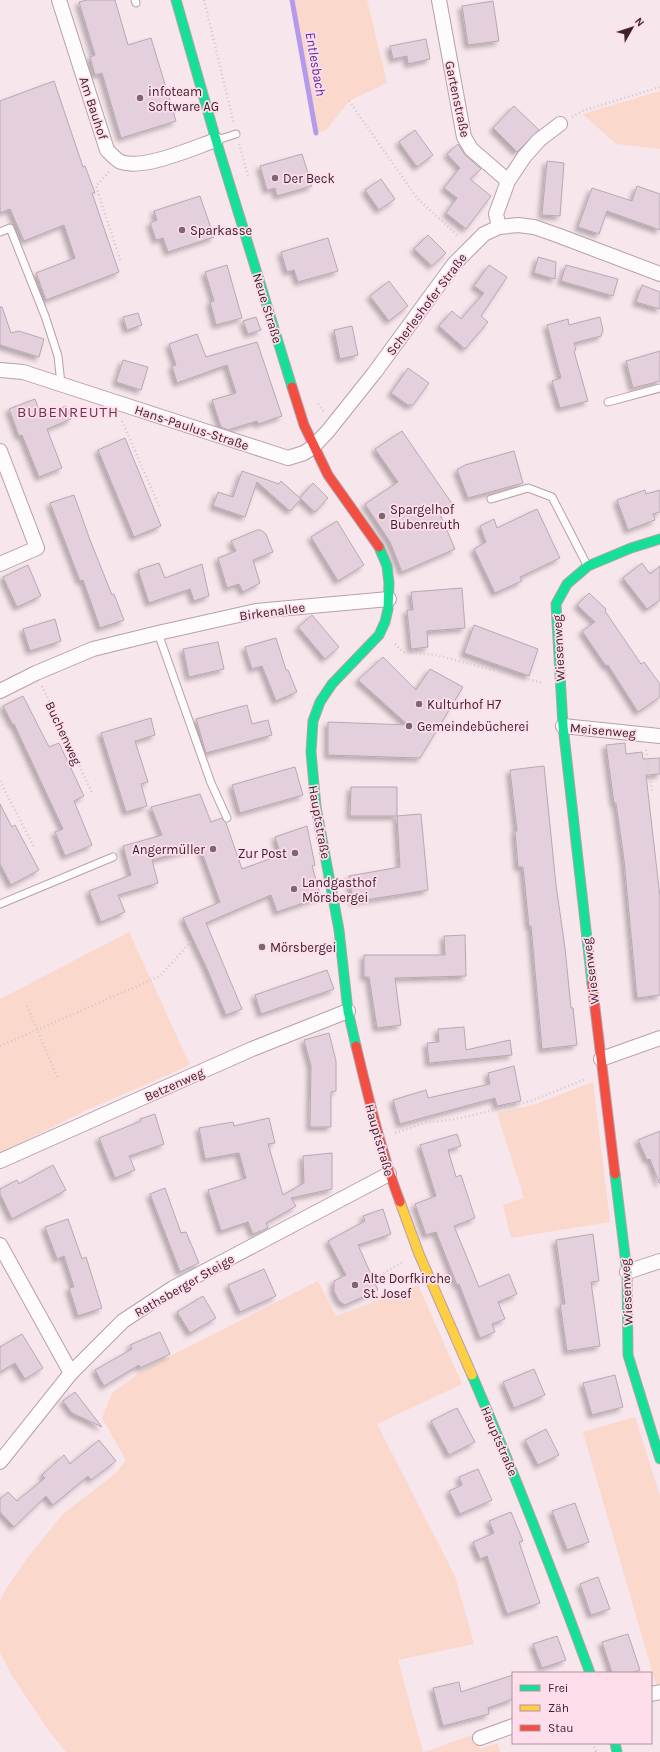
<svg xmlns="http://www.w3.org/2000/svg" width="660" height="1752" viewBox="0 0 660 1752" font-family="Karla,sans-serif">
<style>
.green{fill:#fad8cb}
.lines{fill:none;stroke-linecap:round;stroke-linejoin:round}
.stream{stroke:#b49aed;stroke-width:5}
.building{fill:#e4d0dd;stroke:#b9a7b3;filter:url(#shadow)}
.lane-casing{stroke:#b6a1a9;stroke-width:9}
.street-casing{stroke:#b6a1a9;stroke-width:16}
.fast-casing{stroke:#b6a1a9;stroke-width:11}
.slow-casing{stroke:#b6a1a9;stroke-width:11}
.jam-casing{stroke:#b6a1a9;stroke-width:11}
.path{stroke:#d1c8cc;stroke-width:2.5;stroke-dasharray:1 3;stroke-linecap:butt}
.lane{stroke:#fefbfc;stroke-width:7}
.street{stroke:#fefbfc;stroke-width:14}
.fast{stroke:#16e098;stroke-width:9}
.slow{stroke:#ffcf43;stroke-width:9}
.jam{stroke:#f24e42;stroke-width:9}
.poi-dot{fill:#7f6670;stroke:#ffdeeb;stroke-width:1.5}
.labels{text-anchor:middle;stroke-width:3.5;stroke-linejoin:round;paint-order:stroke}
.poi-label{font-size:13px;fill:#3e212e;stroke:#ffdeeb;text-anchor:start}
.street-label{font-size:13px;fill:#3e212e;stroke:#ffdeeb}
.water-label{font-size:14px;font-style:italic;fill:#5a28b1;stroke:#ffdeeb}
.quarter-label{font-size:15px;letter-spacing:1px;fill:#723350;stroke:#ffdeeb}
</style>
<defs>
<filter id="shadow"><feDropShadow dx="-3.5" dy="3.5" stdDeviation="2" flood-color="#0004"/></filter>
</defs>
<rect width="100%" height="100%" fill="#f7e6ec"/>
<!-- green -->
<g class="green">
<polygon points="292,0 367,0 387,83 349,101 326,130 316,133"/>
<polygon points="660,91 660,149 616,144 583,114"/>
<polygon points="129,932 190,1065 87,1110 0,1153 0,999"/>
<polygon points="593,1082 610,1222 511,1238 503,1205 524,1198 497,1113 533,1105"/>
<polygon points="318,1281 336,1316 418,1285 462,1384 377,1424 455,1576 474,1644 398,1660 423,1752 66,1752 49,1731 14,1679 0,1653 0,1601 4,1592 28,1557 63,1514 116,1473 126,1460 102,1418 112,1393 143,1370"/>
<polygon points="635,1417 660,1496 660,1683 656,1685 583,1432"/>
<polygon points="475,1734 480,1749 497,1743 500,1752 424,1752"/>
</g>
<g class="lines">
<!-- stream -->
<polyline class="stream" points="292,0 316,133"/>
</g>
<!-- building -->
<g class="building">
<polygon points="87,0 115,0 128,45 151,38 176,121 121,138 102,73 95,75 90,57 95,55 79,2"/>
<polygon points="493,1 499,41 468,45 462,6"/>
<polygon points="426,39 430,59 408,64 407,56 393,59 390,46"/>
<polygon points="54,81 83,167 85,166 95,193 92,193 119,272 46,300 36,273 75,258 64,225 24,241 10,209 0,213 0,101"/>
<polygon points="514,106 539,130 517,152 493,128"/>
<polygon points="415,130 433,155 417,167 399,142"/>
<polygon points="458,144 465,155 481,169 470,179 491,196 466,229 446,213 457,198 444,188 460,168 447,154"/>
<polygon points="302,154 312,186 277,196 275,188 267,190 260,166"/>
<polygon points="547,161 564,163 560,216 542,215"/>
<polygon points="381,179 395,199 379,210 365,190"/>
<polygon points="637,186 660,194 660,230 607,211 599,234 578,227 592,188 632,201"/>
<polygon points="200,196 214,237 168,252 163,238 156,240 150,223 157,220 154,211"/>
<polygon points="428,235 446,253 432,266 414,249"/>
<polygon points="328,238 338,271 298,282 294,270 287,272 281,252"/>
<polygon points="538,257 556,262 555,279 534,273"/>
<polygon points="227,265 242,318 216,325 210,302 214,301 205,272"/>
<polygon points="489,265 507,277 481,316 488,322 465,349 439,326 452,311 461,319 484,293 474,286"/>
<polygon points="566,265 618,279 613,296 561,281"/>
<polygon points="389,281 408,306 389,321 370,296"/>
<polygon points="642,285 660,292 660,309 636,302"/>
<polygon points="0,307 2,307 11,333 19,331 44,339 39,357 0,345"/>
<polygon points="138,313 142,325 127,330 123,317"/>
<polygon points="256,317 261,330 248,334 243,321"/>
<polygon points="600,317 603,330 601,336 574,343 576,350 574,351 588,401 560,408 552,381 561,378 547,325 568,319 569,325"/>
<polygon points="352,326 358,355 340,359 334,330"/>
<polygon points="197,334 206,357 257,342 282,416 258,424 257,421 228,430 221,427 212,400 236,393 227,365 177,383 172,366 176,365 169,344"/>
<polygon points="660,351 660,381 633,388 626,361"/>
<polygon points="123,360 148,367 141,390 116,382"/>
<polygon points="408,368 429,383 413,405 408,405 391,393"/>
<polygon points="35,399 41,416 66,406 71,419 47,429 62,468 39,477 22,435 19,436 9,409"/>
<polygon points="402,431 453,505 439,512 455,549 402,572 390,542 365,504 398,482 375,449"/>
<polygon points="125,438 161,526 134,537 98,450"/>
<polygon points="514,451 523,483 468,498 457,470 465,465"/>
<polygon points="242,471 279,484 281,481 301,499 290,511 257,482 245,517 213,506 218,492 233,497"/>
<polygon points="313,483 328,498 315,512 300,498"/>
<polygon points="645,490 646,494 660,490 660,512 653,514 655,520 628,530 617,500"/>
<polygon points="74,495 90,540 112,595 114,594 124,620 100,628 83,580 80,581 50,503"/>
<polygon points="537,509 560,558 520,577 522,581 495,593 474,549 486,542 480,526 494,519 497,528"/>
<polygon points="337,521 364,565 338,581 311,537"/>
<polygon points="257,530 261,530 266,534 273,552 253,560 260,583 243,592 239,584 227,588 218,558 236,551 231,541"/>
<polygon points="159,563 165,578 202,564 209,596 194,601 190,589 149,603 138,570"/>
<polygon points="642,563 650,574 660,566 660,600 647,609 623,578"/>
<polygon points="28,565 41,596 17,607 3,577"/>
<polygon points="462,588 465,628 427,631 428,647 411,649 407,610 413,610 411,592"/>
<polygon points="589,593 606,609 605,611 641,664 644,662 660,684 660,697 638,712 608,665 606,666 582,631 595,622 577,605"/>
<polygon points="312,615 339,647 325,659 298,627"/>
<polygon points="55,619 61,641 30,651 23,629"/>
<polygon points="474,625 538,649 529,676 464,653"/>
<polygon points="276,638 286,670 288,670 297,692 276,701 262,666 252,669 245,647"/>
<polygon points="218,642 224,669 189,677 183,649"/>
<polygon points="383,657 416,690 430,669 463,687 420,758 328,755 328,722 408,725 358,680"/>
<polygon points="23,696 49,747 59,743 84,796 74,801 92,845 65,856 55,832 63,829 14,724 13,725 3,706"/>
<polygon points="247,705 252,724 268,720 272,735 206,753 196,719"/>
<polygon points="151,718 155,735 135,741 148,782 141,784 147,806 126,812 101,733"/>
<polygon points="625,743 626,754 642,752 643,759 660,758 660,774 646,775 660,897 660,995 637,998 624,860 616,803 614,803 606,745"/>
<polygon points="544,766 556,885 565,948 571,1008 573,1008 577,1045 542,1049 531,926 529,926 523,867 518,867 515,831 517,831 510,770"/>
<polygon points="295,767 303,795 240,813 232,785"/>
<polygon points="351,787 397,787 397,816 350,816"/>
<polygon points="200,794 211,822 222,818 226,823 242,869 281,855 275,837 307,826 315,865 312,866 321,897 277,912 271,895 206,923 242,1009 226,1015 207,969 183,918 220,902 200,847 152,860 158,883 118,895 125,912 101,922 89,891 131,875 123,846 162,835 151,807"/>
<polygon points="0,804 12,827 15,825 39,870 11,885 0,864"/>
<polygon points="421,814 428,890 353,902 349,876 400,867 397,816"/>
<polygon points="465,935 466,976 395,978 401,1025 377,1028 369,977 364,977 364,955 445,955 444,936"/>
<polygon points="327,970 334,989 261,1014 255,995"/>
<polygon points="464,1027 466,1050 510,1040 512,1055 429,1063 427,1043 439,1042 438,1029"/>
<polygon points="329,1033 336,1061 336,1091 331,1092 331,1127 310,1127 311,1066 304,1040"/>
<polygon points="514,1066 521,1101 497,1106 495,1098 400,1124 393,1100 426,1090 428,1098 490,1084 488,1073"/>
<polygon points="155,1114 164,1144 129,1156 135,1170 115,1178 99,1138 141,1121 140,1119"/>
<polygon points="269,1118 275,1143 268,1144 283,1195 304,1183 303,1156 332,1153 332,1189 291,1198 296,1206 266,1223 268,1228 253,1234 248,1222 221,1231 208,1190 246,1178 239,1153 205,1159 199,1128 233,1122 234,1126"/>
<polygon points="660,1131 660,1183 659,1183 650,1159 647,1160 638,1140"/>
<polygon points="457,1134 461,1146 448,1150 456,1177 461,1175 475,1218 454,1226 479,1287 509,1274 517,1294 498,1302 505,1319 492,1324 495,1332 480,1338 459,1284 457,1285 436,1232 426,1235 415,1204 436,1196 420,1145"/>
<polygon points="53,1165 66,1190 12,1219 0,1194 0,1189 17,1180 19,1184"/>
<polygon points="165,1188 181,1233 186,1232 199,1263 180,1272 150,1194"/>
<polygon points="383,1209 391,1234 358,1245 378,1290 345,1305 339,1301 334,1291 334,1281 346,1275 328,1241 365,1221 363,1216"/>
<polygon points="68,1219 82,1259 86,1257 102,1308 78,1316 69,1288 74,1287 64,1256 57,1259 45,1227"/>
<polygon points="593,1234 599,1281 591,1282 600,1346 567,1351 560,1304 565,1304 556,1240"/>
<polygon points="264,1269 276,1296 240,1312 228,1285"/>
<polygon points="203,1296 216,1318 190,1333 177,1312"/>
<polygon points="160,1332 170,1354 140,1368 139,1365 104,1386 95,1370 132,1349 130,1345"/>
<polygon points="22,1334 43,1368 25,1379 15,1363 0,1372 0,1347"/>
<polygon points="534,1369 545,1395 514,1408 503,1382"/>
<polygon points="615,1375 623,1407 592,1415 583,1383"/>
<polygon points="75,1392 102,1427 72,1413 63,1401"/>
<polygon points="457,1408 475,1442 449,1455 431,1421"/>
<polygon points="546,1429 559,1455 538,1465 525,1440"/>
<polygon points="99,1440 116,1461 91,1480 88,1476 53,1505 46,1496 14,1527 0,1512 0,1499 8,1492 17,1501 45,1478 42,1475 64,1455 70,1464"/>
<polygon points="478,1469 492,1500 460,1514 449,1491 462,1485 459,1477"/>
<polygon points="575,1503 589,1542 567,1550 552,1511"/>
<polygon points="511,1512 523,1541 519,1542 540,1603 507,1614 487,1556 480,1559 473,1542 494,1533 489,1521"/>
<polygon points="598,1577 610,1609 591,1615 580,1584"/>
<polygon points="628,1634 640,1670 632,1673 612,1673 602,1642"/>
<polygon points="557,1636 566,1660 542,1668 533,1644"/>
<polygon points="513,1675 513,1699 488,1708 489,1714 443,1726 433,1688 459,1682 461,1692"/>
</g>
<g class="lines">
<!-- lane casing -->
<g class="lane-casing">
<g id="lane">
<polyline points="135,0 136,3"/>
<polyline points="217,140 236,134"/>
<polyline points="0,232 10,228 45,316 58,356 61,384"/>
<polyline points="608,402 660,388"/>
<polyline points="491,499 528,488 552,497 587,565"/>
<polyline points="158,633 211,783 227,818"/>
<polyline points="0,904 113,857"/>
</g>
</g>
<!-- street casing -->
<g class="street-casing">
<g id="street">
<path d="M59,0L107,150C111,154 116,160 121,162C144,170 193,148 216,140"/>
<polyline points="439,0 464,137 471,149 508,181"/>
<polyline points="499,227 496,214 508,181 524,157 539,140 560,124"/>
<polyline points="0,370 23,372 288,458 304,453 313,447 328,431 375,372 454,264 484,234 499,227 518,225 534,227 557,235 660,274"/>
<polyline points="0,451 37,548 0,564"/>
<polyline points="0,691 36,673 93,649 158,633 256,611 389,599"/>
<polyline points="563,726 660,736"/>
<polyline points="601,1059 660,1038"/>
<polyline points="0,1161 252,1049 348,1011"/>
<polyline points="0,1245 71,1373"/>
<polyline points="627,1272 660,1261"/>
<polyline points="0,1462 71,1373 123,1321 173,1288 389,1174"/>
<polyline points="651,1694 660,1692"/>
<polyline points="480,1738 513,1726"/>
</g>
</g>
<!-- fast casing -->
<g class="fast-casing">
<g id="fast">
<polyline points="176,0 216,140 292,387"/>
<polyline points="592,983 563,726 556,604 567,584 588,566 631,548 660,539"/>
<polyline points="356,1046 348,1011 339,930 316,807 311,752 313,721 320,702 332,684 379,635 385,622 388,609 389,583 387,566 379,547"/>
<polyline points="615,1174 627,1272 628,1355 660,1459"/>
<path d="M472,1375C514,1473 553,1572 590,1673"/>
<polyline points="615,1743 617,1752"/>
</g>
</g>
<!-- slow casing -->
<g class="slow-casing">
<polyline id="slow" points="400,1202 419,1254 472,1375"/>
</g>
<!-- jam casing -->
<g class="jam-casing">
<g id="jam">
<polyline points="292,387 304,425 328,475 379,547"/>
<polyline points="592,983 615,1174"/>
<path d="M356,1046C369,1099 381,1152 400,1202"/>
</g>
</g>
<!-- path -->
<g class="path">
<polyline points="204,0 234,124"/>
<polyline points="349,101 417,198 459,237"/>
<polyline points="572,117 582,111 660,87"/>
<polyline points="239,144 248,176"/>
<polyline points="109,172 96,186 121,263"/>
<polyline points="318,404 325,413"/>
<polyline points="122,421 159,506"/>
<polyline points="395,644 403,652 436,655 543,683"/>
<polyline points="42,686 92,793"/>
<polyline points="646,750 652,792"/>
<polyline points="0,781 34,847"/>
<polyline points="27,1006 58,1079"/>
<polyline points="0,1046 160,976 193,939"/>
<polyline points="395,1133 425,1123 461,1118 531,1101 586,1079"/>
<polyline points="373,1279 403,1262"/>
<polyline points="593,1743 596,1752"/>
</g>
<!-- lane -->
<use href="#lane" class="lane"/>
<!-- street -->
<use href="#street" class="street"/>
<!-- fast -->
<use href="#fast" class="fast"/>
<!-- slow -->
<use href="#slow" class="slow"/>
<!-- jam -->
<use href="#jam" class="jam"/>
</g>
<!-- markers -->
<g class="poi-dot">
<circle cx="140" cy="98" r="4"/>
<circle cx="275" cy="178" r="4"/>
<circle cx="182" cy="230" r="4"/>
<circle cx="382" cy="516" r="4"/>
<circle cx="419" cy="704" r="4"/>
<circle cx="409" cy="726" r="4"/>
<circle cx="213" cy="849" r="4"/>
<circle cx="295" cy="853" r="4"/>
<circle cx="294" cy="889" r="4"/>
<circle cx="262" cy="947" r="4"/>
<circle cx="355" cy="1285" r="4"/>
</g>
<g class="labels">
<!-- poi labels -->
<g class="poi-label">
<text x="148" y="96">infoteam<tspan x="148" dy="15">Software AG</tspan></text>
<text x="283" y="183">Der Beck</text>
<text x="190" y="235">Sparkasse</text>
<text x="390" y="514">Spargelhof<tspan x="390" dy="15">Bubenreuth</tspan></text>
<text x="427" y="709">Kulturhof H7</text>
<text x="417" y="731">Gemeindebücherei</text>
<text x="205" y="854" text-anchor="end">Angermüller</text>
<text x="287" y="858" text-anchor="end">Zur Post</text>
<text x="302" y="887">Landgasthof<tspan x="302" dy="15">Mörsbergei</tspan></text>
<text x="270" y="952">Mörsbergei</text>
<text x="363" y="1283">Alte Dorfkirche<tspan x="363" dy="15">St. Josef</tspan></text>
</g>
<!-- street labels -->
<g class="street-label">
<text transform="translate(458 99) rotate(78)" y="5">Gartenstraße</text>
<text transform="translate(94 108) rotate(72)" y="5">Am Bauhof</text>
<text transform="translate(426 304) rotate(-53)" y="5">Scherleshofer Straße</text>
<text transform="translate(268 308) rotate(73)" y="5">Neue Straße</text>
<text transform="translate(192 427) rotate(18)" y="5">Hans-Paulus-Straße</text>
<text transform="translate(272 611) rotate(-8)" y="5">Birkenallee</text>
<text transform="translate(558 648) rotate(-93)" y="5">Wiesenweg</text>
<text transform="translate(603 730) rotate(5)" y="5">Meisenweg</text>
<text transform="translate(64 733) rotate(65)" y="5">Buchenweg</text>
<text transform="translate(320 822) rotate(80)" y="5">Hauptstraße</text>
<text transform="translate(590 971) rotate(-97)" y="5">Wiesenweg</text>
<text transform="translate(174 1084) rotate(-24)" y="5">Betzenweg</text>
<text transform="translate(380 1140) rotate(74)" y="5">Hauptstraße</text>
<text transform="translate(184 1285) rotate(-30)" y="5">Rathsberger Steige</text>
<text transform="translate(626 1292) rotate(-93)" y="5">Wiesenweg</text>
<text transform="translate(500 1441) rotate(67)" y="5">Hauptstraße</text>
</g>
<!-- water labels -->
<g class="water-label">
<text transform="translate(316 64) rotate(80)" y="5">Entlesbach</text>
</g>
<!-- quarter labels -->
<g class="quarter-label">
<text x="68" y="417">BUBENREUTH</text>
</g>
</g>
<!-- legend -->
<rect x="512" y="1672" width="140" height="72" fill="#ffdeeb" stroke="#b2929f"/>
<rect x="520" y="1685" width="20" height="6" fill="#16e098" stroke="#b2929f"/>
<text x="548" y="1692" font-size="12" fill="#3e212e">Frei</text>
<rect x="520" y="1705" width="20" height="6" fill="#ffcf43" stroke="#b2929f"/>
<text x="548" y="1712" font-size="12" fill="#3e212e">Zäh</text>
<rect x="520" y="1725" width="20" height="6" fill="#f24e42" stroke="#b2929f"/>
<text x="548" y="1732" font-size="12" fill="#3e212e">Stau</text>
<!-- north arrow -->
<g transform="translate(632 28) rotate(51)" stroke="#ffdeeb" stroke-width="3" paint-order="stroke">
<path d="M0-3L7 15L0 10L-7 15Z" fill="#3e212e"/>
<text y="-6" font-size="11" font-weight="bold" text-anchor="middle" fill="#3e212e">N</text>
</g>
</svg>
